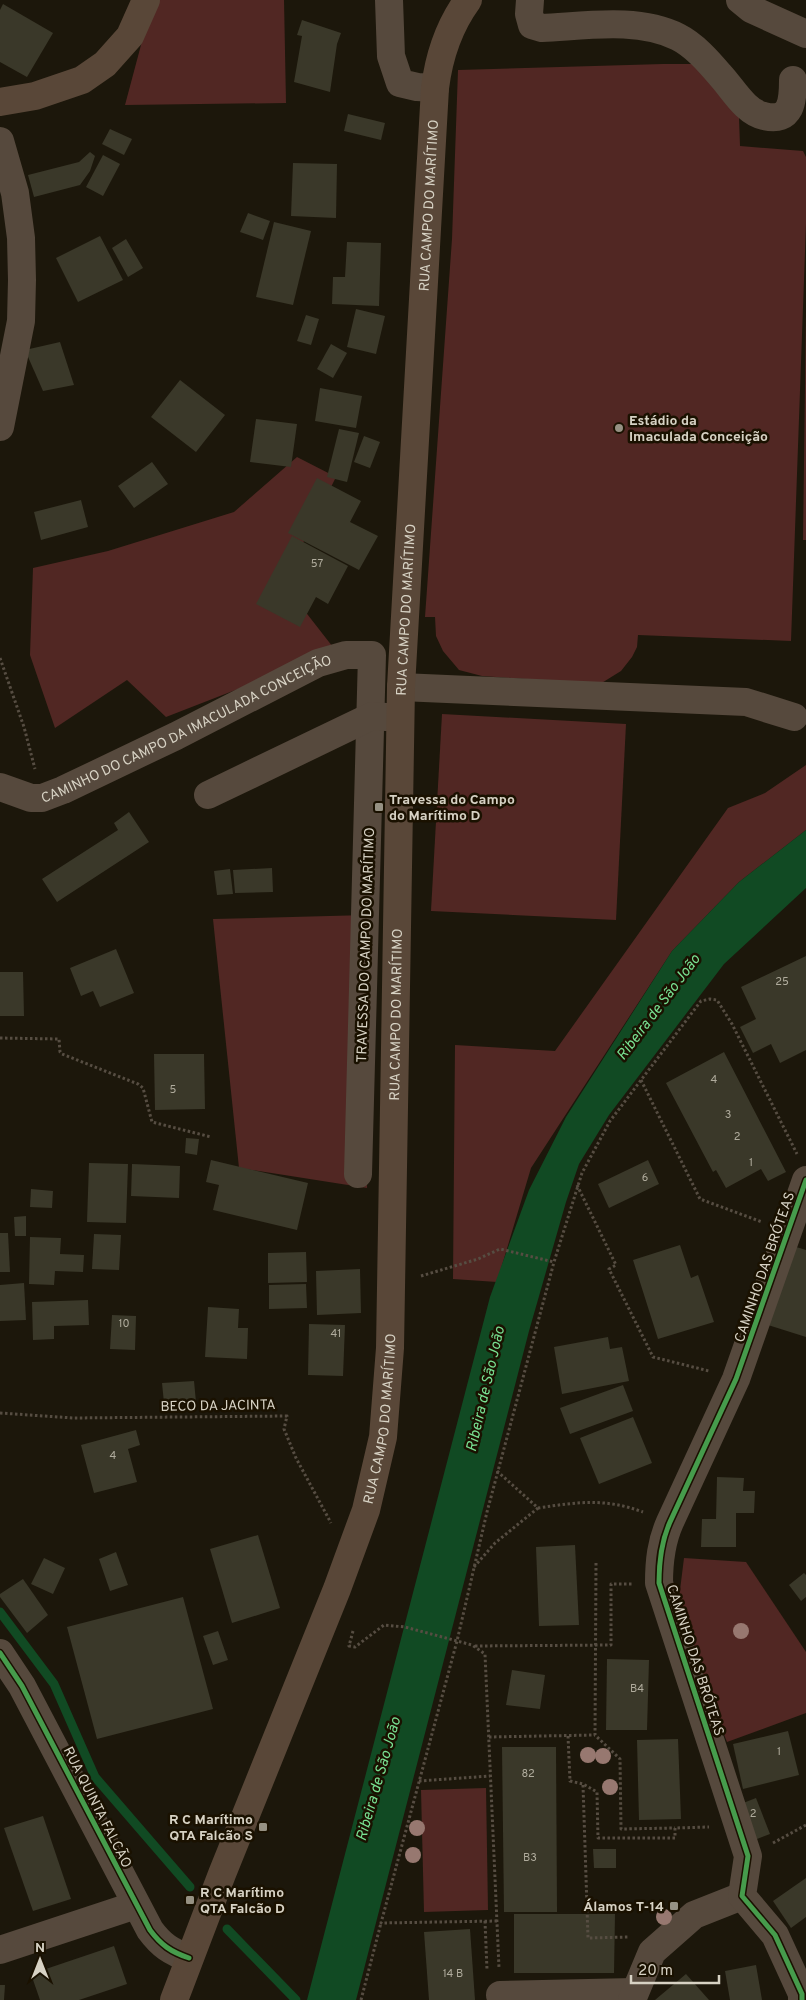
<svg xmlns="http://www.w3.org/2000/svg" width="806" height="2000" viewBox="0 0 806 2000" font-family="Overpass,sans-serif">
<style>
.green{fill:#512723}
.water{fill:#114a23}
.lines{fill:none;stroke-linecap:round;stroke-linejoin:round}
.stream{stroke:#114a23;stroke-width:9}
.building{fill:#3a3829}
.path{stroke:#564d42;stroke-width:3;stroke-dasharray:2.5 2.5;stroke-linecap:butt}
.minor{stroke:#56493d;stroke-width:28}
.major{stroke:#594738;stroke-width:28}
.cycleway-casing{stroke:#1a1100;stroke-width:8}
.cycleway{stroke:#469c4c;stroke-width:5}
.tree{fill:#977870}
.poi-dot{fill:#969183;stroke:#1a1100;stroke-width:2}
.labels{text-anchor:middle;stroke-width:5;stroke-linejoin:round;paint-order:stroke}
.number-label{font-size:11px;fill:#b0ac9d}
.street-label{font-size:14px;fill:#d7d2c4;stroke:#1a1100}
.poi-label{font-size:14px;font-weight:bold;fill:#d7d2c4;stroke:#1a1100;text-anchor:start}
.water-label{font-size:15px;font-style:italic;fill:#78e091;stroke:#1a1100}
</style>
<rect width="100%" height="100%" fill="#1c170b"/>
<!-- green -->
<g class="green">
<polygon points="153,0 284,0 286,103 125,105"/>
<polygon points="663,64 694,64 739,117 740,146 803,151 806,157 806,224 791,641 638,635 637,647 632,657 621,671 600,684 482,676 459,670 443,651 436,636 435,617 425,617 452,239 458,70"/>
<polygon points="806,310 806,540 803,540"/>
<polygon points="297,457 336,477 283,583 336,651 166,717 127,680 55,728 30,655 33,568 108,551 234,512"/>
<polygon points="442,714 626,724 616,920 431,911"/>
<polygon points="806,765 806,830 739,882 672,951 531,1168 497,1282 453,1279 455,1045 555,1051 728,808 765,793"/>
<polygon points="367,915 367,1188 239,1168 213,919"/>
<polygon points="684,1558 746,1562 806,1652 806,1713 727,1742 677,1614"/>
<polygon points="486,1788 488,1910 424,1912 421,1790"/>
</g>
<!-- water -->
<polygon class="water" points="806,830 806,888 724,964 609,1115 579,1164 566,1202 529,1331 356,2000 307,2000 490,1297 529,1190 566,1117 672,951 739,882"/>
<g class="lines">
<!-- stream -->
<g class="stream">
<polyline points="0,1612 54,1684 95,1777 190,1887"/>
<polyline points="227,1929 296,2000"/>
</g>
</g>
<!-- building -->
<g class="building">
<polygon points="3,4 53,33 27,77 0,62 0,10"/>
<polygon points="302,20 341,33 337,44 330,92 294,82 302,36 297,35"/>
<polygon points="348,114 385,123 381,140 344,131"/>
<polygon points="110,129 132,139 124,155 102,144"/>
<polygon points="90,152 95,156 90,171 80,185 34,197 28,175 79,162"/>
<polygon points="103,155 120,164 103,196 86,187"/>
<polygon points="293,163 337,164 336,218 291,216"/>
<polygon points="248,213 270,221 263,240 240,232"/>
<polygon points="274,222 311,231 293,305 256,297"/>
<polygon points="100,236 123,280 78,302 56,258"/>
<polygon points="126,239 143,268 128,277 112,248"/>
<polygon points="347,242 381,243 379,306 332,304 333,277 345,277"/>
<polygon points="356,309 385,316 376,354 347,347"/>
<polygon points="306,315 319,319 311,345 297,341"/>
<polygon points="60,342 74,385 43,391 25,350"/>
<polygon points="331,344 347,353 333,378 317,369"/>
<polygon points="180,380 225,415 196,452 151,417"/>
<polygon points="320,388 362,396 356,428 315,421"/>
<polygon points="256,419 297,424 291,467 250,462"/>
<polygon points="339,429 359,433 347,482 327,477"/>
<polygon points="364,436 380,442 370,468 354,462"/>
<polygon points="152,462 168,484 134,508 118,486"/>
<polygon points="317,478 361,501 350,522 378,536 359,570 288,533"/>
<polygon points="81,500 88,527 41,540 34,512"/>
<polygon points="292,536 348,566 328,604 316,597 300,627 256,604"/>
<polygon points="129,812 149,842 57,902 42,879 118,830 114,823"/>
<polygon points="272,868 273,892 235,893 233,870"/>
<polygon points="230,869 233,894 217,895 214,871"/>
<polygon points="116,949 134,993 100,1007 93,991 81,996 70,968"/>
<polygon points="806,956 806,1050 780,1063 771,1044 753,1053 740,1027 756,1019 741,987"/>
<polygon points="0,972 23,972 24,1016 0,1016"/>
<polygon points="724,1052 786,1172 768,1181 761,1169 726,1188 716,1170 713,1172 666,1083"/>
<polygon points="154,1054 204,1054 205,1109 155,1110"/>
<polygon points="186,1138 199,1139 197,1155 185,1153"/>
<polygon points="211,1160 308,1183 297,1230 213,1210 219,1185 206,1182"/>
<polygon points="648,1160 659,1184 609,1208 598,1184"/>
<polygon points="89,1163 128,1164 126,1223 87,1222"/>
<polygon points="132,1164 180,1166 179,1198 131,1196"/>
<polygon points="31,1189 53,1191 52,1208 30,1207"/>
<polygon points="26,1216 26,1236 15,1236 14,1217"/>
<polygon points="0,1233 8,1233 10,1272 0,1272"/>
<polygon points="94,1234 121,1235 119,1270 92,1269"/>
<polygon points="30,1237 61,1238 60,1254 84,1255 83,1272 55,1271 54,1285 29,1284"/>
<polygon points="680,1245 691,1278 698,1275 714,1322 658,1339 633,1260"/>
<polygon points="793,1246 806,1250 806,1337 768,1325"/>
<polygon points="306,1252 307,1282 268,1283 268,1253"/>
<polygon points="360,1269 361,1313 317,1315 316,1271"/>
<polygon points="24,1283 26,1320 0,1321 0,1285"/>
<polygon points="306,1284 307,1308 269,1309 269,1285"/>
<polygon points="88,1300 89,1325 54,1326 54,1339 33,1340 32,1302"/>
<polygon points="208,1307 239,1309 238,1328 248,1328 247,1359 205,1357"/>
<polygon points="112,1315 136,1316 135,1350 110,1349"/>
<polygon points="309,1324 345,1325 343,1376 308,1375"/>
<polygon points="608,1337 610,1349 622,1347 629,1381 562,1394 554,1347"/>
<polygon points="194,1381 196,1402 164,1403 162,1383"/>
<polygon points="623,1385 633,1411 570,1434 560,1408"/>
<polygon points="633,1417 652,1463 599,1484 580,1438"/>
<polygon points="136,1430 140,1445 128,1449 137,1482 94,1493 81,1445"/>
<polygon points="717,1477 744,1478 743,1491 755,1491 754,1513 736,1513 736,1547 701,1547 702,1519 716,1519"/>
<polygon points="258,1535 280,1608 232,1623 210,1549"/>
<polygon points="575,1545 579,1625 539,1626 536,1547"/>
<polygon points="116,1552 128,1585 110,1591 99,1559"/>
<polygon points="44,1558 65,1568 53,1594 31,1584"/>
<polygon points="804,1573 806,1575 806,1597 801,1601 789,1585"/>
<polygon points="23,1579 48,1615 27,1633 0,1597 0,1594"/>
<polygon points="183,1597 213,1709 97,1739 67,1627"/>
<polygon points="218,1631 228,1660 213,1665 203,1636"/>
<polygon points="607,1659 649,1660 647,1730 606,1730"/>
<polygon points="512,1670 545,1675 540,1709 506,1705"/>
<polygon points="788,1731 799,1775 743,1789 733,1744"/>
<polygon points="678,1739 681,1819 639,1820 637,1740"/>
<polygon points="502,1747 556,1747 557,1912 504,1912"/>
<polygon points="756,1798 770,1834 752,1841 738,1805"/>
<polygon points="43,1816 71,1899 33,1911 4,1828"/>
<polygon points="593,1849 616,1849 616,1868 594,1868"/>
<polygon points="806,1878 806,1917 791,1928 773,1901"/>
<polygon points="514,1914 615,1914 614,1973 514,1973"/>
<polygon points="470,1929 475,2000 429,2000 424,1932"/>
<polygon points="114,1946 127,1984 79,2000 40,2000 31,1974"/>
<polygon points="756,1965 762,2000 730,2000 725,1971"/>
<polygon points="686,1974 709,2000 655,2000"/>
<polygon points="0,1985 5,1985 4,2000 0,2000"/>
</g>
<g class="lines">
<!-- path -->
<g class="path">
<polyline points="0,658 24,727 35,769"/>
<polyline points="0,1038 59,1039 60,1052 62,1054 138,1084 143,1088 152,1122 211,1137"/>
<polyline points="641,1080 700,1199 762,1222"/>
<polyline points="577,1185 616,1265 609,1269 653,1357 709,1371"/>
<polyline points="421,1276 478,1259 500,1249 554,1262 582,1173 610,1121 701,1001 710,999 717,1000 732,1024 797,1154"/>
<polyline points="0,1413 73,1418 287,1416 284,1429 296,1458 331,1523"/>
<path d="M497,1471L538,1508C578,1502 605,1498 643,1512"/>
<polyline points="596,1563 595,1735 620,1759 621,1829 675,1828"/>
<polyline points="474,1567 495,1543 538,1508"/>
<polyline points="353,1631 349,1646 355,1647 384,1625 405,1627 472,1645 485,1654 499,1968"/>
<polyline points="475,1646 611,1645 611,1584 632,1584"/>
<polyline points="568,1736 570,1781 583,1784 597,1792 598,1838 675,1838 675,1828 709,1827"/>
<polyline points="489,1737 595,1735"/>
<polyline points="419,1781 490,1776"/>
<polyline points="583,1785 588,1938 628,1937"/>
<polyline points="773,1843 806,1825"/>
<polyline points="485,1921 487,1970"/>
<polyline points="497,1921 381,1923 457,1641 487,1512 554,1262"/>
<polyline points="361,2000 381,1923"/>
</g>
<!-- minor -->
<g class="minor">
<polyline points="389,0 391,56 400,83 417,87 435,88"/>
<path d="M530,0L529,14L532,25L542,28C585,26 638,17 678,37C694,45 708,61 720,75C733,89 745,112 764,116C792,123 793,100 793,80"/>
<polyline points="740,0 751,9 806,34"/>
<polyline points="0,141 15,193 21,238 22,280 21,321 0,427"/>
<polyline points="401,687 746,702 794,717"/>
<path id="s1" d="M0,787L31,798H42L63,790L176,736L318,663L346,655H372L358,1174"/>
<polyline points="208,795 372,716 386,717"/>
<path d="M0,1653L22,1686L150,1930C161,1945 171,1952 189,1958"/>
<polyline points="0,1950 136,1905"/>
<polyline points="500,1995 634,1992"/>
<polyline points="632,2000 652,1952 694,1915 742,1896"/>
<path d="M802,2000V1994L775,1935L742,1896L748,1856L659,1583C659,1561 661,1542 670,1522L736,1379L806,1180"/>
</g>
<!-- major -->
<g class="major">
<polyline points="0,102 35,96 82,80 105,64 130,36 146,0"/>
<path id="s2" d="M174,2000L222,1874L337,1589L366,1510L383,1437L390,1348L401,687L435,88C439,56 449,26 468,0"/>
</g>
<!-- cycleway casing -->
<g class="cycleway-casing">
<g id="cycleway">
<path d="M0,1653L22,1686L150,1930C161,1945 171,1952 189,1958"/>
<path d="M802,2000V1994L775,1935L742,1896L748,1856L659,1583C659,1561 661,1542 670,1522L736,1379L806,1180"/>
</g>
</g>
<!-- cycleway -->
<use href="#cycleway" class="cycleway"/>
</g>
<!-- trees -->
<g class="tree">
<circle cx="741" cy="1631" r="8"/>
<circle cx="588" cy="1755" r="8"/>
<circle cx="603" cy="1756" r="8"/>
<circle cx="610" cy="1787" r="8"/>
<circle cx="417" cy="1828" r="8"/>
<circle cx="413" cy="1855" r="8"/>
<circle cx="664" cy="1917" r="8"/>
</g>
<!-- markers -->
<g class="poi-dot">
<circle cx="619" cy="428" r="5"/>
<rect x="374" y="802" width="10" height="10" rx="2.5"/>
<rect x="258" y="1822" width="10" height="10" rx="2.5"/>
<rect x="185" y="1895" width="10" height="10" rx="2.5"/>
<rect x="669" y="1901" width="10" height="10" rx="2.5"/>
</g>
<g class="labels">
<!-- number labels -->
<g class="number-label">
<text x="317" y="567">57</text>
<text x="782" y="985">25</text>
<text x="714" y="1083">4</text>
<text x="173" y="1093">5</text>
<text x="728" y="1118">3</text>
<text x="737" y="1140">2</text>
<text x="751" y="1166">1</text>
<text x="645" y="1181">6</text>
<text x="124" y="1327">10</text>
<text x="336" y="1337">41</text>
<text x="113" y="1459">4</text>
<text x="637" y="1692">B4</text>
<text x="779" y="1755">1</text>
<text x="528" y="1777">82</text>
<text x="753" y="1817">2</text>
<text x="530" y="1861">B3</text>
<text x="453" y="1977">14 B</text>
</g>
<!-- street labels -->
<g class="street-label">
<text dy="5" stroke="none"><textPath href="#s2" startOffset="1834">RUA CAMPO DO MARÍTIMO</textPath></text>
<text dy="5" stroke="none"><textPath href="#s2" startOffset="1429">RUA CAMPO DO MARÍTIMO</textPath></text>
<text dy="5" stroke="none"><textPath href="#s1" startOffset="204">CAMINHO DO CAMPO DA IMACULADA CONCEIÇÃO</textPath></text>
<text transform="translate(365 945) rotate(-88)" y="5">TRAVESSA DO CAMPO DO MARÍTIMO</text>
<text dy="5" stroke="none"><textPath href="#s2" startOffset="1024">RUA CAMPO DO MARÍTIMO</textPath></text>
<text transform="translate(764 1267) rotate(-71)" y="5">CAMINHO DAS BRÓTEAS</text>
<text transform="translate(218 1405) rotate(-1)" y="5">BECO DA JACINTA</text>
<text dy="5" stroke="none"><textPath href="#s2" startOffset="619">RUA CAMPO DO MARÍTIMO</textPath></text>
<text transform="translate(696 1660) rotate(72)" y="5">CAMINHO DAS BRÓTEAS</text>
<text transform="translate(98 1807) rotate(63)" y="5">RUA QUINTA FALCÃO</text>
</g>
<!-- poi labels -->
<g class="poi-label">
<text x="629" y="425">Estádio da<tspan x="629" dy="16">Imaculada Conceição</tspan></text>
<text x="389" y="804">Travessa do Campo<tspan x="389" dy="16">do Marítimo D</tspan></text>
<text x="253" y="1824" text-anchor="end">R C Marítimo<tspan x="253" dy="16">QTA Falcão S</tspan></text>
<text x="200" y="1897">R C Marítimo<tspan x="200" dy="16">QTA Falcão D</tspan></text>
<text x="664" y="1911" text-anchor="end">Álamos T-14</text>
</g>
<!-- water labels -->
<g class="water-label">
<text transform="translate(658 1007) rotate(-53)" y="5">Ribeira de São João</text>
<text transform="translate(485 1389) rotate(-77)" y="5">Ribeira de São João</text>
<text transform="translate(378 1779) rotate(-74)" y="5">Ribeira de São João</text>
</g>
</g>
<!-- north arrow -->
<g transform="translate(40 1960)" stroke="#1a1100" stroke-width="4" paint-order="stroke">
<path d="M0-4L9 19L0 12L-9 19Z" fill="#d7d2c4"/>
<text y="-8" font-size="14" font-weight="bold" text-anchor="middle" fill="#d7d2c4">N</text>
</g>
<!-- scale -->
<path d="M631 1975v8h88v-8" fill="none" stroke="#d7d2c4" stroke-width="2.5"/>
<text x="638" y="1975" font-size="15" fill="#d7d2c4" stroke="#1a1100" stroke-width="4" paint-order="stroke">20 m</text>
</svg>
